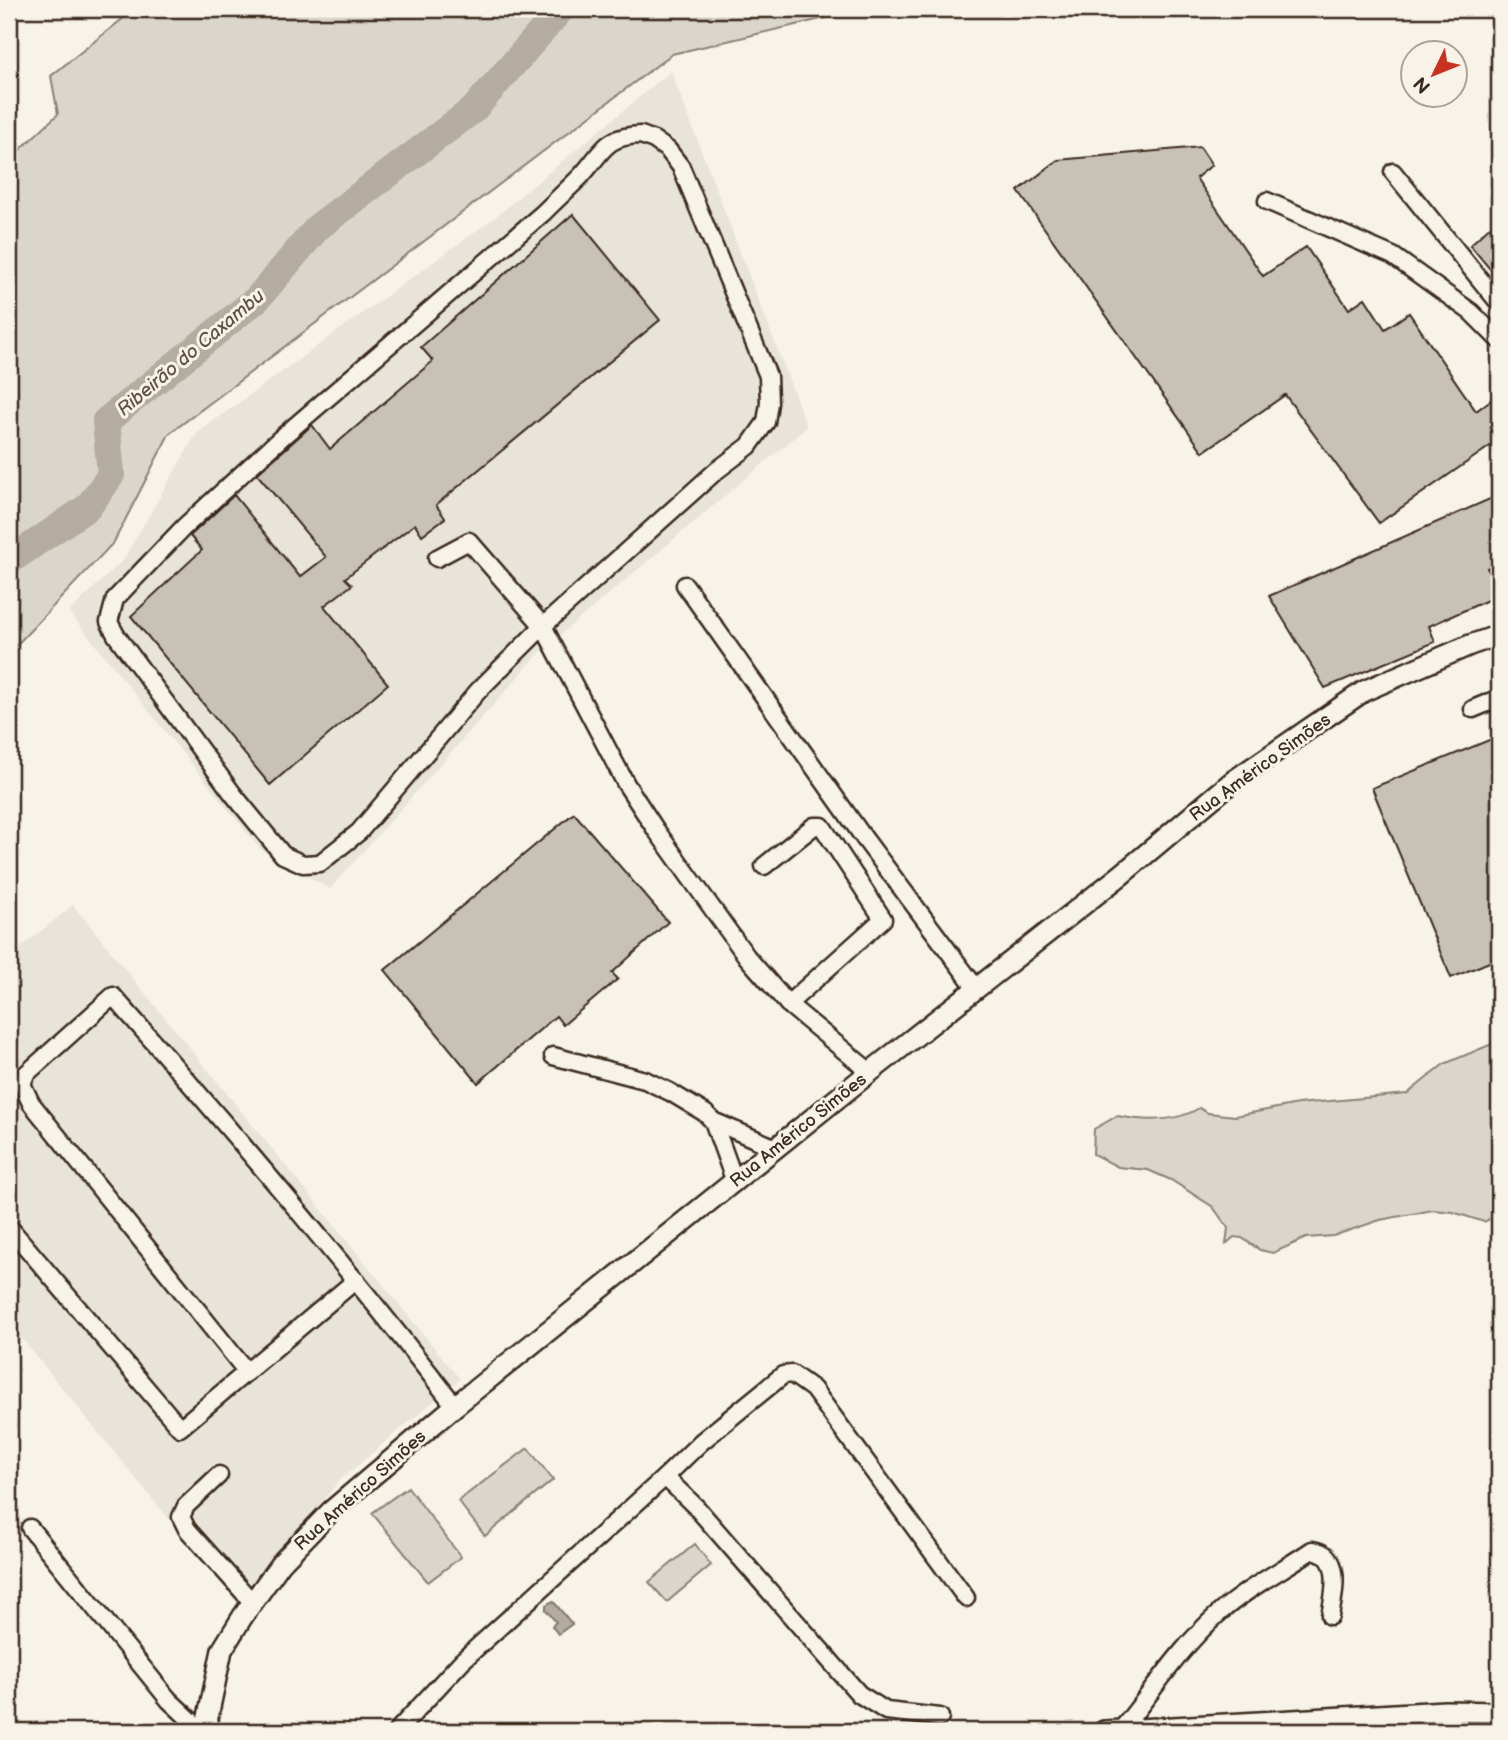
<svg xmlns="http://www.w3.org/2000/svg" width="1508" height="1740" viewBox="0 0 1508 1740" font-family="'Balsamiq Sans',sans-serif">
<style>
.built{fill:#e9e4d9}
.green{fill:#dbd6cb;stroke:#8b8074;stroke-width:2}
.water{fill:#b4aca0;stroke:#84786c;stroke-width:2}
.lines{fill:none;stroke-linecap:round;stroke-linejoin:round}
.river{stroke:#b4aca0;stroke-width:28}
.building{fill:#c8c1b6;stroke:#3b2a1e;stroke-width:2}
.minor-casing{stroke:#3b2a1e;stroke-width:21}
.major-casing{stroke:#3b2a1e;stroke-width:24}
.minor{stroke:#f7f3e8;stroke-width:16}
.major{stroke:#f7f3e8;stroke-width:19}
.labels{text-anchor:middle;stroke-width:6;stroke-linejoin:round;paint-order:stroke}
.street-label{font-size:18px;fill:#3b2a1e;stroke:#f7f3e8}
.water-label{font-size:19px;font-style:italic;fill:#5f5145;stroke:#f7f3e8}
</style>
<rect width="100%" height="100%" fill="#f7f3e8"/>
<filter id="ink" filterUnits="userSpaceOnUse"><feTurbulence type="fractalNoise" baseFrequency=".0143" numOctaves="2"/><feDisplacementMap in="SourceGraphic" scale="14" xChannelSelector="R" yChannelSelector="G"/><feConvolveMatrix kernelMatrix="1 2 1 2 8 2 1 2 1" color-interpolation-filters="sRGB"/></filter>
<g filter="url(#ink)">
<!-- built -->
<g class="built">
<polygon points="671,71 807,427 541,651 330,889 260,849 69,612 123,560 197,433 494,218"/>
<polygon points="73,905 460,1379 339,1481 239,1605 9,1323 9,957"/>
</g>
<!-- green -->
<g class="green">
<polygon points="135,9 864,9 672,54 169,434 114,542 9,653 9,160 58,114 51,76"/>
<path d="M1499,1041V1214L1484,1222L1453,1212L1433,1210L1380,1220L1333,1236L1306,1238L1273,1253L1260,1250L1242,1238L1234,1237L1226,1244L1228,1228L1213,1207L1171,1180L1148,1170L1118,1167L1093,1154L1094,1129L1117,1116C1143,1121 1175,1123 1199,1108L1208,1113L1235,1116L1298,1104L1407,1094L1444,1064Z"/>
<polygon points="528,1448 553,1480 485,1536 458,1501"/>
<polygon points="408,1487 461,1557 428,1582 372,1513"/>
<polygon points="695,1544 711,1565 667,1602 649,1582"/>
</g>
<!-- water -->
<polygon class="water" points="553,1601 572,1624 558,1634 552,1626 556,1622 546,1610 546,1605"/>
<g class="lines">
<!-- river -->
<polyline class="river" points="9,561 88,507 111,475 106,421 257,299 318,227 474,109 561,9"/>
</g>
<!-- building -->
<g class="building">
<polygon points="1200,147 1212,165 1196,178 1263,276 1306,247 1349,309 1365,298 1385,329 1409,313 1476,411 1491,400 1499,412 1499,440 1379,523 1285,395 1203,452 1018,191 1058,160"/>
<polygon points="573,214 660,320 436,505 445,518 422,535 415,524 345,578 352,585 324,606 388,684 270,785 131,616 202,550 190,536 234,495 300,577 326,557 257,474 312,425 330,449 433,361 421,347"/>
<polygon points="1499,218 1499,280 1470,245"/>
<polygon points="1499,495 1499,563 1487,568 1499,588 1499,595 1429,626 1435,642 1325,688 1269,596"/>
<polygon points="1499,736 1499,958 1451,978 1372,788"/>
<polygon points="574,813 668,922 612,973 618,979 563,1025 556,1016 478,1083 385,970"/>
</g>
<g class="lines">
<!-- minor casing -->
<g class="minor-casing">
<g id="minor">
<path d="M641,135L654,140L668,150L681,167L768,376L769,403L766,422L749,446L716,471L543,626L478,691L359,832L320,863L303,864L283,855L233,794L116,635L109,622L115,599L184,527L281,438L543,213C555,201 568,189 580,177C603,153 603,136 641,135Z"/>
<polyline points="1393,172 1499,303"/>
<polyline points="1267,201 1393,256 1471,312 1499,340"/>
<polyline points="437,558 469,541 543,626 626,784 656,830 747,957 788,1004 870,1072"/>
<polyline points="685,585 864,838 976,988"/>
<polyline points="1473,709 1499,698"/>
<polyline points="764,866 814,826 822,826 883,919 788,1004"/>
<polyline points="553,1056 645,1080 670,1092 705,1113 713,1121 735,1182"/>
<polyline points="713,1121 776,1148"/>
<polyline points="9,1227 180,1428 356,1280"/>
<path d="M247,1372L31,1103L22,1084L26,1074L113,996C231,1129 346,1265 455,1406"/>
<polyline points="219,1475 186,1506 181,1517 187,1529 253,1603"/>
<polyline points="665,1477 701,1442 783,1375 792,1374 813,1389 966,1598"/>
<polyline points="30,1528 169,1700 202,1731"/>
<path d="M1121,1730C1153,1691 1180,1648 1218,1614C1246,1589 1281,1571 1312,1550C1344,1554 1334,1594 1330,1616"/>
<polyline points="397,1731 462,1661 665,1477 696,1507 859,1694 886,1711 940,1717"/>
</g>
</g>
<!-- major casing -->
<g class="major-casing">
<g id="major">
<polyline points="205,1731 222,1650 243,1616 281,1563 330,1512 377,1472 455,1406 870,1072 1121,875 1233,781 1364,691 1470,645 1499,635"/>
<polyline points="1104,1731 1445,1711 1499,1712"/>
</g>
</g>
<!-- minor -->
<use href="#minor" class="minor"/>
<!-- major -->
<use href="#major" class="major"/>
</g>
</g>
<g class="labels">
<!-- street labels -->
<g class="street-label">
<text transform="translate(1260 767) rotate(-36)" y="6">Rua Américo Simões</text>
<text transform="translate(798 1130) rotate(-39)" y="6">Rua Américo Simões</text>
<text transform="translate(360 1490) rotate(-42)" y="6">Rua Américo Simões</text>
</g>
<!-- water labels -->
<g class="water-label">
<text transform="translate(190 352) rotate(-40)" y="7">Ribeirão do Caxambu</text>
</g>
</g>
<!-- margin -->
<rect width="1508" height="1740" fill="none" stroke="#f7f3e8" stroke-width="35"/>
<rect x="18" y="18" width="1473" height="1705" fill="none" stroke="#3b2a1e" stroke-width="2.5" filter="url(#ink)"/>
<!-- north arrow -->
<g transform="translate(1434 74) rotate(227)"><circle r="33" fill="#f7f3e8" stroke="#aca397" stroke-width="2"/>
<path d="M0-5L12 26L0 18L-12 26Z" fill="#c8321e"/>
<text y="-10" font-size="19" font-weight="bold" text-anchor="middle" fill="#3b2a1e">N</text>
</g>
</svg>
